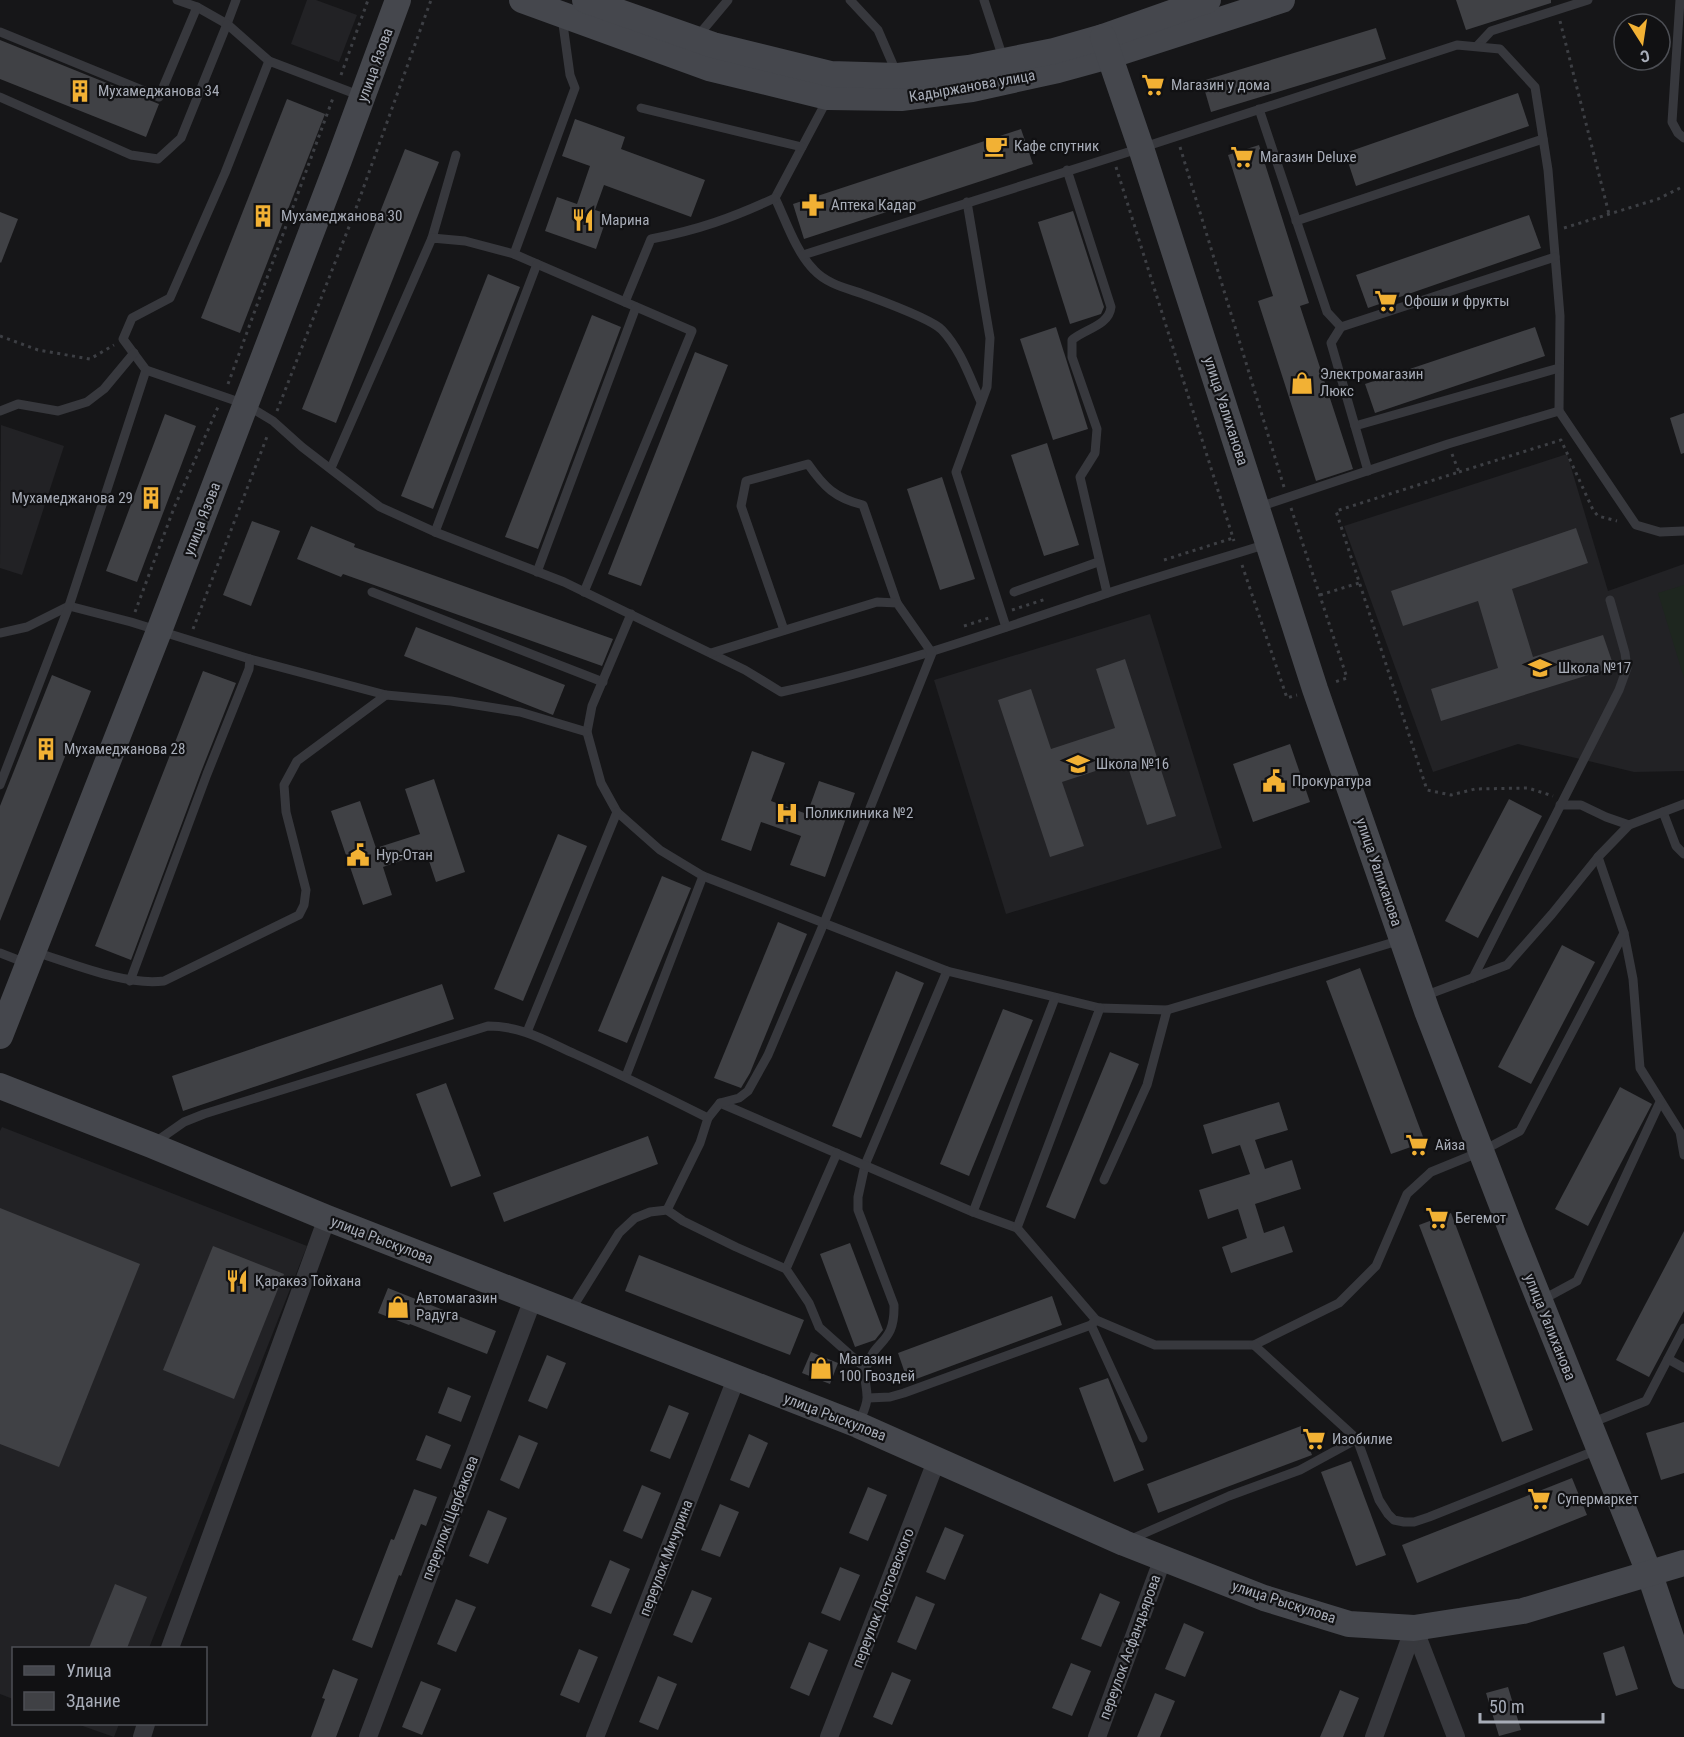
<svg xmlns="http://www.w3.org/2000/svg" width="1684" height="1737" viewBox="0 0 1684 1737" font-family="'Roboto Condensed',sans-serif">
<style>
.built{fill:#222225}
.green{fill:#1e261f}
.building{fill:#404145}
.lines{fill:none;stroke-linecap:round;stroke-linejoin:round}
.path{stroke:#3d3f44;stroke-width:3;stroke-dasharray:3 4.5;stroke-linecap:butt}
.lane{stroke:#37383d;stroke-width:9}
.street{stroke:#37383d;stroke-width:18}
.secondary{stroke:#45474d;stroke-width:26}
.labels{text-anchor:middle;stroke-width:4.5;stroke-linejoin:round;paint-order:stroke}
.street-label{font-size:15px;fill:#a8adb8;stroke:#111113}
.poi-label{font-size:15px;fill:#a8adb8;stroke:#111113;text-anchor:start}
</style>
<rect width="100%" height="100%" fill="#161618"/>
<!-- built -->
<g class="built">
<polygon points="307,0 316,0 357,15 339,62 291,44"/>
<polygon points="1,425 64,446 22,575 0,568"/>
<polygon points="1567,454 1608,591 1684,564 1684,771 1634,772 1518,744 1433,772 1344,526"/>
<polygon points="1150,614 1222,848 1006,914 934,680"/>
<polygon points="2,1127 307,1246 149,1648 14,1648 13,1699 0,1694 0,1131"/>
<polygon points="77,1724 119,1724 114,1737"/>
</g>
<!-- green -->
<polygon class="green" points="1684,585 1684,678 1658,593"/>
<!-- building -->
<g class="building">
<polygon points="1456,0 1551,0 1551,3 1466,30"/>
<polygon points="1376,28 1386,59 1211,112 1202,81"/>
<polygon points="0,40 159,104 146,137 0,79"/>
<polygon points="1518,93 1529,126 1356,186 1345,153"/>
<polygon points="287,99 325,114 240,333 201,318"/>
<polygon points="575,119 625,137 621,149 705,180 691,217 604,185 595,210 608,214 596,249 545,231 557,197 577,204 590,166 562,156"/>
<polygon points="1021,129 1033,164 804,239 793,204"/>
<polygon points="1259,145 1309,303 1300,306 1353,469 1316,481 1258,301 1273,296 1228,155"/>
<polygon points="405,149 439,162 336,423 302,409"/>
<polygon points="1073,211 1104,307 1101,314 1070,324 1038,222"/>
<polygon points="0,212 18,219 1,263 0,262"/>
<polygon points="1529,215 1541,248 1368,308 1356,275"/>
<polygon points="488,274 520,287 433,509 401,496"/>
<polygon points="592,315 621,327 538,549 505,537"/>
<polygon points="1056,327 1088,429 1053,440 1020,339"/>
<polygon points="1535,327 1545,356 1375,413 1365,384"/>
<polygon points="695,352 728,365 641,586 608,574"/>
<polygon points="1684,413 1684,453 1681,454 1670,418"/>
<polygon points="165,414 196,426 137,582 106,571"/>
<polygon points="1047,443 1079,545 1044,556 1011,455"/>
<polygon points="942,477 975,579 940,590 907,489"/>
<polygon points="252,521 280,531 251,606 223,595"/>
<polygon points="311,526 355,544 354,547 613,639 602,666 343,574 341,577 297,559"/>
<polygon points="1576,528 1588,563 1512,589 1533,657 1603,635 1614,667 1441,721 1431,689 1498,668 1478,601 1403,626 1391,591"/>
<polygon points="416,627 565,685 553,715 404,656"/>
<polygon points="1125,659 1176,816 1147,825 1126,761 1062,782 1084,846 1050,857 998,700 1031,689 1051,749 1115,728 1096,669"/>
<polygon points="203,671 236,683 201,772 131,960 95,946"/>
<polygon points="52,675 91,691 0,921 0,806"/>
<polygon points="1290,744 1310,802 1253,822 1233,764"/>
<polygon points="752,751 785,763 771,801 807,814 819,781 855,793 825,877 790,865 801,836 761,822 751,851 721,840"/>
<polygon points="434,779 465,872 436,882 426,852 383,867 392,895 363,905 331,811 360,801 376,848 420,834 405,789"/>
<polygon points="1509,799 1542,816 1478,938 1445,921"/>
<polygon points="558,834 587,846 523,1001 494,989"/>
<polygon points="662,876 691,888 627,1043 598,1031"/>
<polygon points="778,922 807,934 750,1073 741,1088 714,1078"/>
<polygon points="1562,945 1595,962 1531,1084 1498,1067"/>
<polygon points="1360,968 1425,1142 1391,1154 1326,981"/>
<polygon points="896,971 924,983 861,1138 832,1126"/>
<polygon points="442,984 454,1019 183,1111 172,1076"/>
<polygon points="1003,1009 1033,1020 969,1176 940,1164"/>
<polygon points="1110,1052 1139,1064 1075,1219 1046,1207"/>
<polygon points="446,1083 481,1176 451,1187 416,1094"/>
<polygon points="1620,1087 1652,1104 1588,1226 1555,1209"/>
<polygon points="1279,1102 1288,1130 1255,1140 1265,1169 1292,1160 1301,1189 1255,1204 1264,1233 1284,1226 1293,1252 1231,1273 1222,1247 1247,1238 1238,1209 1208,1219 1199,1190 1250,1174 1240,1145 1212,1154 1203,1125"/>
<polygon points="648,1136 658,1164 504,1222 493,1193"/>
<polygon points="0,1208 140,1264 59,1467 0,1444"/>
<polygon points="1451,1213 1533,1430 1502,1442 1419,1225"/>
<polygon points="1684,1231 1684,1311 1649,1377 1616,1360"/>
<polygon points="850,1243 883,1330 875,1340 855,1347 820,1254"/>
<polygon points="213,1246 284,1274 234,1399 163,1370"/>
<polygon points="639,1255 804,1320 790,1355 625,1291"/>
<polygon points="388,1288 496,1331 487,1354 410,1324 409,1325 378,1313"/>
<polygon points="1052,1296 1062,1325 908,1382 898,1353"/>
<polygon points="811,1352 838,1363 830,1384 802,1373"/>
<polygon points="547,1355 566,1363 547,1409 528,1401"/>
<polygon points="1108,1378 1144,1470 1114,1482 1079,1388"/>
<polygon points="448,1387 471,1396 461,1422 438,1413"/>
<polygon points="669,1405 689,1413 670,1459 650,1451"/>
<polygon points="1684,1422 1684,1473 1661,1480 1646,1433"/>
<polygon points="1301,1426 1312,1455 1158,1513 1147,1484"/>
<polygon points="749,1434 768,1443 749,1488 730,1480"/>
<polygon points="426,1435 451,1445 441,1469 416,1460"/>
<polygon points="519,1435 538,1443 519,1489 500,1480"/>
<polygon points="1351,1461 1386,1555 1356,1566 1321,1472"/>
<polygon points="1572,1478 1587,1515 1417,1583 1402,1545"/>
<polygon points="642,1485 661,1493 642,1539 623,1531"/>
<polygon points="868,1487 887,1495 868,1541 849,1533"/>
<polygon points="414,1489 437,1497 426,1526 421,1524 401,1576 399,1575 372,1648 352,1640 391,1539 394,1540"/>
<polygon points="720,1504 739,1512 720,1557 701,1550"/>
<polygon points="488,1510 507,1518 488,1564 469,1556"/>
<polygon points="945,1527 964,1535 945,1580 926,1572"/>
<polygon points="610,1560 630,1569 611,1614 591,1606"/>
<polygon points="840,1567 860,1575 840,1621 821,1613"/>
<polygon points="115,1584 147,1597 127,1648 89,1648"/>
<polygon points="692,1590 712,1598 692,1643 673,1635"/>
<polygon points="1100,1593 1120,1602 1101,1647 1081,1639"/>
<polygon points="916,1596 935,1604 916,1650 897,1642"/>
<polygon points="456,1599 476,1607 456,1652 437,1644"/>
<polygon points="1184,1623 1204,1632 1185,1677 1165,1669"/>
<polygon points="809,1642 828,1650 809,1696 790,1688"/>
<polygon points="1624,1646 1638,1689 1616,1696 1603,1653"/>
<polygon points="579,1649 598,1657 579,1703 560,1695"/>
<polygon points="1071,1663 1091,1671 1072,1716 1052,1708"/>
<polygon points="333,1669 358,1679 336,1737 311,1737 325,1699 322,1698"/>
<polygon points="892,1672 911,1680 892,1725 873,1717"/>
<polygon points="658,1676 677,1684 658,1730 639,1722"/>
<polygon points="421,1681 441,1689 422,1735 402,1727"/>
<polygon points="1508,1687 1521,1730 1499,1736 1486,1693"/>
<polygon points="1340,1690 1359,1698 1343,1737 1320,1737"/>
<polygon points="1155,1693 1175,1701 1160,1737 1137,1737"/>
</g>
<g class="lines">
<!-- path -->
<g class="path">
<polyline points="1560,21 1609,214"/>
<polyline points="341,75 368,0"/>
<polyline points="1180,147 1284,487"/>
<polyline points="1116,167 1234,541"/>
<polyline points="1564,228 1658,199 1684,186"/>
<polyline points="0,336 38,350 90,359 114,345"/>
<polyline points="228,384 333,98"/>
<polyline points="277,411 354,214 431,0"/>
<polyline points="1452,454 1459,472 1336,511 1427,790 1451,795 1475,789 1528,788 1553,796"/>
<polyline points="1459,472 1561,440 1593,510 1598,516 1617,521"/>
<polyline points="1291,508 1347,678 1335,682"/>
<polyline points="1164,560 1233,538"/>
<polyline points="1242,565 1287,698 1297,695"/>
<polyline points="1320,595 1359,583"/>
<polyline points="1012,610 1046,599"/>
<polyline points="135,612 174,508 218,407"/>
<polyline points="964,626 992,617"/>
<polyline points="193,629 268,434"/>
</g>
<!-- lane -->
<g class="lane">
<polyline points="850,0 878,30 897,74"/>
<polyline points="984,0 1003,58"/>
<polyline points="1680,0 1672,122 1678,133 1684,138"/>
<polyline points="197,7 227,24 236,0"/>
<polyline points="0,32 159,97 197,7 177,0"/>
<polyline points="697,37 728,0"/>
<polyline points="1477,46 1491,31 1588,0"/>
<polyline points="0,97 131,155 158,159 181,138 227,24 269,61"/>
<path d="M827,100L775,198C786,221 796,252 814,270C827,284 846,288 863,294C879,300 932,319 942,330C961,350 970,378 981,402"/>
<polyline points="641,108 802,147"/>
<polyline points="1259,109 1327,312 1341,327"/>
<path d="M1067,170L1111,307C1109,326 1084,329 1072,340V357L1097,429L1095,453L1080,477L1107,593"/>
<polyline points="967,202 990,338 987,387 956,472 1006,627"/>
<polyline points="1296,221 1543,139"/>
<polyline points="432,238 456,155"/>
<polyline points="514,254 575,88 570,75 562,17"/>
<polyline points="803,255 1141,148 1457,45 1500,49 1535,87 1548,170 1560,316 1559,411"/>
<path d="M625,302L651,239C698,230 732,218 775,198"/>
<polyline points="146,370 123,339 132,318 170,298 225,173 269,61 361,96"/>
<polyline points="0,411 18,404 58,411 87,402 104,389 134,353"/>
<polyline points="1355,426 1559,368"/>
<polyline points="331,468 432,238 465,241 514,254 692,331 584,592"/>
<polyline points="1368,471 1331,343 1341,327 1555,257"/>
<polyline points="1259,507 1448,444 1559,411 1636,525 1660,532 1684,531"/>
<polyline points="435,532 537,264"/>
<polyline points="537,572 636,307"/>
<polyline points="372,592 603,682"/>
<polyline points="1014,592 1098,562"/>
<path d="M631,614L592,706L587,732L601,783L617,812L660,850L703,876L947,971L865,1165L858,1197V1210L894,1305C895,1345 875,1338 866,1368C863,1378 867,1386 867,1396C868,1404 862,1415 859,1423"/>
<path d="M784,630L741,506L746,481L808,464C824,487 835,498 863,505L897,603"/>
<polyline points="0,633 27,627 69,606 131,622 250,659 386,695"/>
<path d="M0,785L69,606L146,370L245,404L273,421L302,447L380,507L435,532L564,582L745,670L781,692C892,668 998,630 1105,594C1159,576 1213,561 1267,544"/>
<polyline points="1560,805 1581,805 1606,817 1629,825"/>
<polyline points="1663,812 1676,846 1684,854"/>
<polyline points="1598,857 1624,933 1633,979 1640,1068 1680,1132 1684,1155"/>
<path d="M35,952C74,964 125,986 164,981L299,915L304,905L306,890L286,812L284,785L297,761L386,695L451,701L520,712L587,732"/>
<polyline points="0,953 26,963"/>
<polyline points="947,971 1100,1008 1167,1010 1401,940"/>
<polyline points="1473,978 1619,690 1627,668 1625,653 1610,600"/>
<polyline points="130,981 207,774 249,669 250,659"/>
<polyline points="1424,996 1507,965 1552,914 1598,857 1629,825 1684,804"/>
<polyline points="527,1032 617,812"/>
<polyline points="626,1076 703,876"/>
<polyline points="720,1103 973,1212 1017,1228 1096,1320 1155,1345 1254,1345 1339,1303 1376,1266 1407,1194 1431,1172 1480,1152 1520,1131 1624,933"/>
<polyline points="708,1118 720,1103 739,1098 748,1091 768,1055 824,923 932,653 897,603 877,602 711,653"/>
<path d="M154,1143L184,1122L204,1114L488,1026C522,1026 546,1041 575,1054C620,1074 664,1096 708,1118L700,1143L667,1210"/>
<polyline points="1104,1180 1147,1085 1167,1010"/>
<polyline points="973,1212 1055,998"/>
<polyline points="1017,1228 1100,1008"/>
<polyline points="786,1269 837,1153"/>
<polyline points="1542,1300 1577,1281 1660,1102"/>
<polyline points="571,1310 619,1233 635,1218 650,1212 667,1210 683,1221 736,1247 786,1269 809,1303 819,1327 865,1368"/>
<polyline points="1091,1325 1143,1438"/>
<polyline points="1254,1345 1357,1439 1379,1500 1388,1514 1394,1520 1404,1522 1414,1522 1429,1517 1597,1450"/>
<polyline points="1668,1359 1684,1368"/>
<polyline points="868,1398 890,1397 904,1393 1091,1325 1096,1320"/>
<polyline points="1591,1423 1646,1401 1684,1328"/>
<polyline points="1129,1540 1229,1496 1300,1470 1357,1439"/>
</g>
<!-- street -->
<g class="street">
<polyline points="1414,1628 1456,1737"/>
<polyline points="170,1648 327,1218"/>
<polyline points="142,1737 146,1724"/>
<polyline points="368,1737 533,1299"/>
<polyline points="595,1737 736,1379"/>
<polyline points="829,1737 937,1459"/>
<polyline points="1097,1737 1163,1558"/>
<polyline points="1374,1737 1414,1628"/>
</g>
<!-- secondary -->
<g class="secondary">
<polyline points="522,0 709,68 828,97 901,98 972,89 1058,70 1109,56 1282,0"/>
<polyline points="585,0 713,45 831,74 898,76 969,68 1054,51 1103,37 1208,0"/>
<polyline points="1103,37 1141,148 1315,689 1427,1011 1513,1234 1650,1575 1684,1676"/>
<polyline points="0,1036 159,631 339,160 398,0"/>
<polyline points="0,1086 151,1145 327,1218 858,1425 1124,1543 1264,1598 1349,1624 1414,1628 1523,1611 1684,1563"/>
</g>
</g>
<!-- icons -->
<defs>
<g id="supermarket-bare" transform="scale(1.8)"><path d="M-6-5.5h2.5l.6 2H6L4.5 2H-2.5L-4.4-4H-6ZM-1.5 3.2a1.3 1.3 0 1 0 .1 0ZM3 3.2a1.3 1.3 0 1 0 .1 0Z" fill="#f2b134" stroke="#111113" stroke-width="2.5" paint-order="stroke"/></g>
<g id="building-bare" transform="scale(1.8)"><path d="M-4-6H4V6H1V3H-1V6H-4ZM-2.5-4.3h1.7v1.8h-1.7ZM.8-4.3h1.7v1.8H.8ZM-2.5-1h1.7V.8h-1.7ZM.8-1h1.7V.8H.8Z" fill="#f2b134" stroke="#111113" stroke-width="2.5" paint-order="stroke"/></g>
<g id="cafe-bare" transform="scale(1.8)"><path d="M-5.5-4.5H6V0H3Q3 3.5 0 3.5H-2.5Q-5.5 3.5-5.5 0ZM3-3.2v2h1.7v-2ZM-6 4.5H4V6H-6Z" fill="#f2b134" stroke="#111113" stroke-width="2.5" paint-order="stroke"/></g>
<g id="pharmacy-bare" transform="scale(1.8)"><path d="M-2-6h4v4h4v4h-4v4h-4v-4h-4v-4h4Z" fill="#f2b134" stroke="#111113" stroke-width="2.5" paint-order="stroke"/></g>
<g id="restaurant-bare" transform="scale(1.8)"><path d="M-5-6h1v4h1v-4h1v4h1v-4h1v5L-1.5 .5V6h-2V.5L-5-1ZM5-6V6H3V1.5H1.5Q1.5-4 5-6Z" fill="#f2b134" stroke="#111113" stroke-width="2.5" paint-order="stroke"/></g>
<g id="shop-bare" transform="scale(1.8)"><path d="M-5-2.5h2.3a2.7 3.5 0 0 1 5.4 0H5L5.5 6h-11ZM-1.5-2.5h3a1.5 2.3 0 0 0-3 0Z" fill="#f2b134" stroke="#111113" stroke-width="2.5" paint-order="stroke"/></g>
<g id="school-bare" transform="scale(1.8)"><path d="M0-5L7-2L0 1L-7-2ZM-4 1L0 2.5L4 1V4Q0 6-4 4Z" fill="#f2b134" stroke="#111113" stroke-width="2.5" paint-order="stroke"/></g>
<g id="civic-bare" transform="scale(1.8)"><path d="M-.6-6.5H3V-4.5H.6V-3L4-1V1h2V6H-6V1h2V-1L-.6-3ZM-1.2 2.5V6h2.4V2.5Z" fill="#f2b134" stroke="#111113" stroke-width="2.5" paint-order="stroke"/></g>
<g id="hospital-bare" transform="scale(1.8)"><path d="M-5-5h3v3.5h4V-5h3V5h-3V1.5h-4V5h-3Z" fill="#f2b134" stroke="#111113" stroke-width="2.5" paint-order="stroke"/></g>
</defs>
<g fill-rule="evenodd">
<use href="#supermarket-bare" x="1153" y="85"/>
<use href="#building-bare" x="80" y="91"/>
<use href="#cafe-bare" x="996" y="146"/>
<use href="#supermarket-bare" x="1242" y="157"/>
<use href="#pharmacy-bare" x="813" y="205"/>
<use href="#building-bare" x="263" y="216"/>
<use href="#restaurant-bare" x="583" y="220"/>
<use href="#supermarket-bare" x="1386" y="301"/>
<use href="#shop-bare" x="1302" y="383"/>
<use href="#building-bare" x="151" y="498"/>
<use href="#school-bare" x="1540" y="668"/>
<use href="#building-bare" x="46" y="749"/>
<use href="#school-bare" x="1078" y="764"/>
<use href="#civic-bare" x="1274" y="781"/>
<use href="#hospital-bare" x="787" y="813"/>
<use href="#civic-bare" x="358" y="855"/>
<use href="#supermarket-bare" x="1417" y="1145"/>
<use href="#supermarket-bare" x="1437" y="1218"/>
<use href="#restaurant-bare" x="237" y="1281"/>
<use href="#shop-bare" x="398" y="1307"/>
<use href="#shop-bare" x="821" y="1368"/>
<use href="#supermarket-bare" x="1314" y="1439"/>
<use href="#supermarket-bare" x="1539" y="1499"/>
</g>
<g class="labels">
<!-- street labels -->
<g class="street-label">
<text transform="translate(375 65) rotate(-70)" y="5">улица Язова</text>
<text transform="translate(972 86) rotate(-10)" y="5">Кадыржанова улица</text>
<text transform="translate(1226 411) rotate(72)" y="5">улица Уалиханова</text>
<text transform="translate(202 519) rotate(-69)" y="5">улица Язова</text>
<text transform="translate(1379 872) rotate(71)" y="5">улица Уалиханова</text>
<text transform="translate(382 1240) rotate(21)" y="5">улица Рыскулова</text>
<text transform="translate(1550 1327) rotate(68)" y="5">улица Уалиханова</text>
<text transform="translate(835 1417) rotate(21)" y="5">улица Рыскулова</text>
<text transform="translate(450 1518) rotate(-69)" y="5">переулок Щербакова</text>
<text transform="translate(666 1558) rotate(-69)" y="5">переулок Мичурина</text>
<text transform="translate(883 1598) rotate(-69)" y="5">переулок Достоевского</text>
<text transform="translate(1284 1602) rotate(18)" y="5">улица Рыскулова</text>
<text transform="translate(1130 1647) rotate(-70)" y="5">переулок Асфандьярова</text>
</g>
<!-- poi labels -->
<g class="poi-label">
<text x="1171" y="90">Магазин у дома</text>
<text x="98" y="96">Мухамеджанова 34</text>
<text x="1014" y="151">Кафе спутник</text>
<text x="1260" y="162">Магазин Deluxe</text>
<text x="831" y="210">Аптека Кадар</text>
<text x="281" y="221">Мухамеджанова 30</text>
<text x="601" y="225">Марина</text>
<text x="1404" y="306">Офоши и фрукты</text>
<text x="1320" y="379">Электромагазин<tspan x="1320" dy="17">Люкс</tspan></text>
<text x="133" y="503" text-anchor="end">Мухамеджанова 29</text>
<text x="1558" y="673">Школа №17</text>
<text x="64" y="754">Мухамеджанова 28</text>
<text x="1096" y="769">Школа №16</text>
<text x="1292" y="786">Прокуратура</text>
<text x="805" y="818">Поликлиника №2</text>
<text x="376" y="860">Нур-Отан</text>
<text x="1435" y="1150">Айза</text>
<text x="1455" y="1223">Бегемот</text>
<text x="255" y="1286">Қаракөз Тойхана</text>
<text x="416" y="1303">Автомагазин<tspan x="416" dy="17">Радуга</tspan></text>
<text x="839" y="1364">Магазин<tspan x="839" dy="17">100 Гвоздей</tspan></text>
<text x="1332" y="1444">Изобилие</text>
<text x="1557" y="1504">Супермаркет</text>
</g>
</g>
<!-- legend -->
<rect x="12" y="1647" width="195" height="78" fill="#111113" stroke="#4d4f55" stroke-width="1.5"/>
<rect x="24" y="1666" width="30" height="9" fill="#45474d" stroke="#4d4f55" stroke-width="1.5"/>
<text x="66" y="1677" font-size="18" fill="#a8adb8">Улица</text>
<rect x="24" y="1692" width="30" height="18" fill="#404145" stroke="#4d4f55" stroke-width="1.5"/>
<text x="66" y="1707" font-size="18" fill="#a8adb8">Здание</text>
<!-- north arrow -->
<g transform="translate(1642 42) rotate(168)"><circle r="28" fill="#111113" stroke="#4d4f55" stroke-width="1.5"/>
<path d="M0-4.5L10 22L0 15L-10 22Z" fill="#f2b134"/>
<text y="-9" font-size="16" font-weight="bold" text-anchor="middle" fill="#a8adb8">С</text>
</g>
<!-- scale -->
<path d="M1480 1713v9h123v-9" fill="none" stroke="#a8adb8" stroke-width="3"/>
<text x="1489" y="1713" font-size="18" fill="#a8adb8" stroke="#111113" stroke-width="4.5" paint-order="stroke">50 m</text>
</svg>
